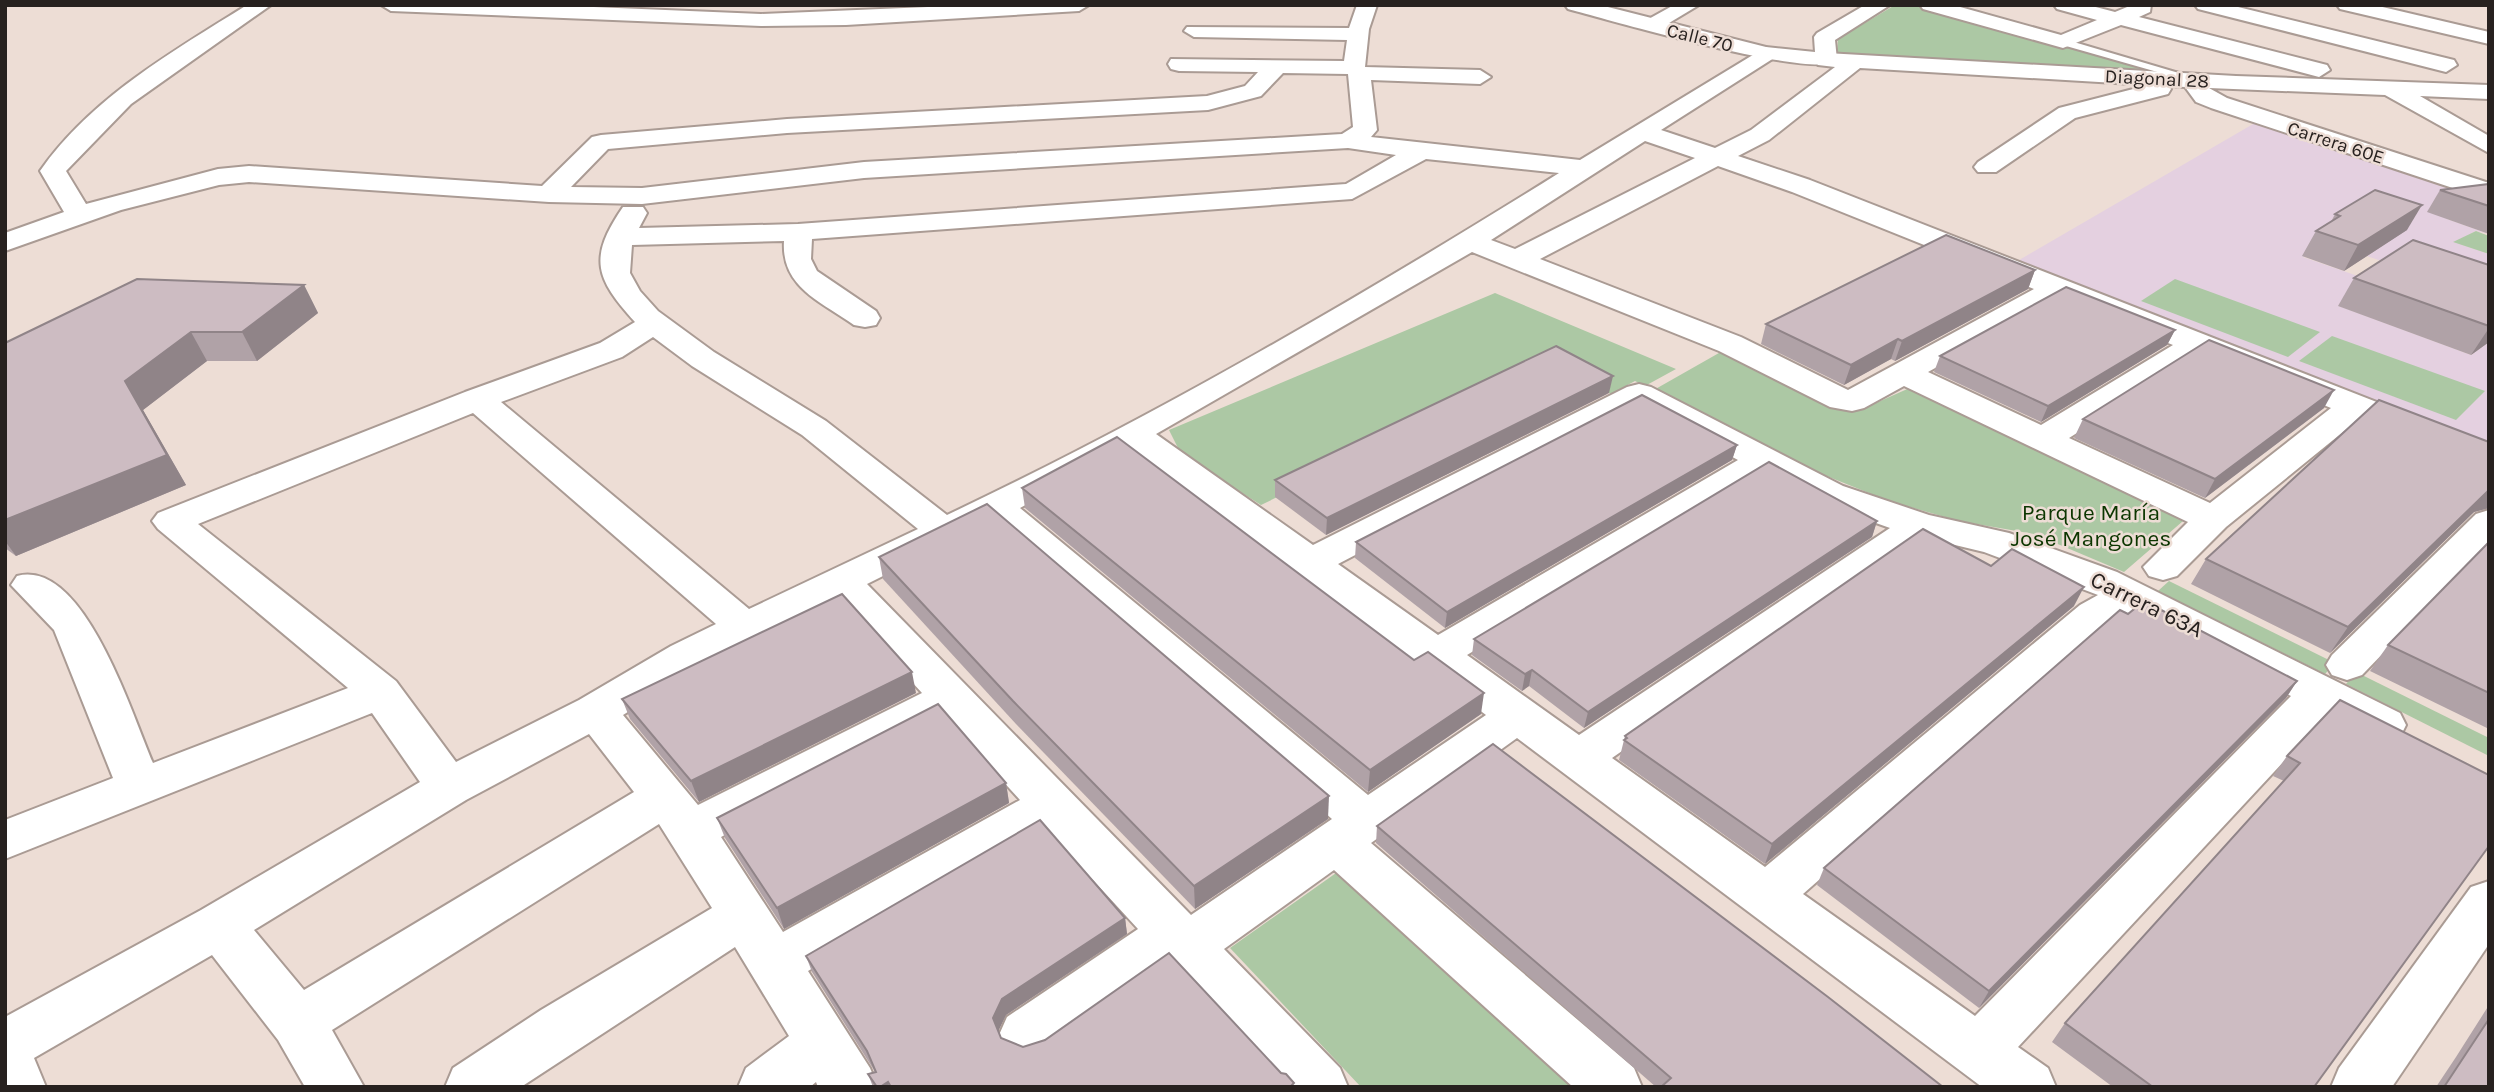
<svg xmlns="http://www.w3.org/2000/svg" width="2494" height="1092" viewBox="0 0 2494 1092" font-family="Karla,sans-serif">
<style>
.education{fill:#e4d0e0}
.green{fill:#acc8a4}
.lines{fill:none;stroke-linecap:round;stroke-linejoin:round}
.service-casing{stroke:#aa9b94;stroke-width:4}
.minor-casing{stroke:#aa9b94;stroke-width:4}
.tertiary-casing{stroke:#aa9b94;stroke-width:4}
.service{fill:#fff;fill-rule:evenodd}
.minor{fill:#fff;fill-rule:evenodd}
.tertiary{fill:#fff;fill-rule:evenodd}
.wall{fill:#b0a2a7}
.shaded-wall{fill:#908488}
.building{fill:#cdbcc2;stroke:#908488;stroke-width:2}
.labels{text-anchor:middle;stroke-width:5;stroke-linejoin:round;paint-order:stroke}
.far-street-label{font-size:19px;fill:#27211f;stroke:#edddd5}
.park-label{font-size:23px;fill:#0c3600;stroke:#edddd5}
.street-label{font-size:23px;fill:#27211f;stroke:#edddd5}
</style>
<rect width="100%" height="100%" fill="#edddd5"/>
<!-- education -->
<polygon class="education" points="2260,120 2489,196 2447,219 2489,234 2476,231 2454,242 2489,254 2489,298 2326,242 2303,257 2375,282 2339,306 2471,355 2489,342 2489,449 2014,263"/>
<!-- green -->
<g class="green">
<polygon points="1895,5 1916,5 2151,71 1854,57 1837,52 1838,39"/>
<polygon points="2476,231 2489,236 2489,254 2453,242"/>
<polygon points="2175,279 2320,332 2288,357 2141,301"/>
<polygon points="1495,293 1676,369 1645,386 1635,381 1611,394 1553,363 1261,505 1181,454 1169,430"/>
<polygon points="2332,336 2485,391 2456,420 2299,361"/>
<polygon points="1726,349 1847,406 1867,407 1914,386 2190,515 2124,572 2034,534 1959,521 1889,501 1809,469 1652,391"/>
<polygon points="2169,581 2335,663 2325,674 2158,591"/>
<polygon points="2356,672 2489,738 2489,756 2346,684"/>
<polygon points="1346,866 1588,1087 1361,1087 1230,948"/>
</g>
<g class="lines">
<!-- service casing -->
<g class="service-casing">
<polygon id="service" points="2059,40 2067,40 2199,79 2189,81 2059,44"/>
</g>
<!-- minor casing -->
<g class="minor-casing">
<g id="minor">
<path d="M247,5H271L131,104L66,171L86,204L218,169L249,166L542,186L592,137L601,135L787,119L1207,96L1245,86L1258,72L1179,71L1171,69L1168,64L1171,59L1344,61L1347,40L1194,37L1184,31L1187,27L1349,28L1357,5H1377L1369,29L1365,67L1480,70L1491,77L1480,84L1371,80L1377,130L1371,137L1580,160L1766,47L1777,53L1774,58L1661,130L1715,148L1751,130L1835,67L1818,65L1815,60L1826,53L2236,76L2489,85V99L2420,96L2489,136V153L2385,95L2209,88L2227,98L2489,183V200L2211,108L2196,102L2185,87L2169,86L2171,89L2168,94L2075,118L1996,172H1978L1974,167L1978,162L2059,108L2149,85L1860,68L1769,140L1738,156L1810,180L2489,446V470L2359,419L2226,527L2177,576L2163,580L2149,576L2143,567L2188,522L1904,386L1864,408L1852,411L1830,407L1719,351L1472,252L1156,434L1313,545L1627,387L1639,384L1651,387L1843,486L1929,515L2009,533L2117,572L2400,713L2406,725L2400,737L2384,741L2327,715L2018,1047L2048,1068L2056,1087H1982L1517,738L1371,843L1634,1068L1642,1087H1573L1334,870L1224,949L1340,1068L1348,1087H1282L1170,965L1047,1053L1027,1060L1007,1053L999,1035L1007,1017L1138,929L1047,830L808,971L870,1068L878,1087H818L816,1082L810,1087H738L746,1068L789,1036L735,947L521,1087H445L453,1068L541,1010L712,908L659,824L332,1030L364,1087H305L278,1040L212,955L34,1058L46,1087H5V1017L201,910L420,782L372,713L5,859V820L113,778L54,630L11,585L17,576C84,558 132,715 153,763L348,688L158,529L152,521L158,513L465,392L600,343L635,322C595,278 588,258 623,207H643L647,213L639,228L798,224L1346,184L1396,155L1348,148L864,178L642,204L549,202L249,182L219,185L121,210L5,251V233L64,212L40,171C91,98 173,51 247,5ZM1283,73L1348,74L1353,127L1342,134L864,162L642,188L571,187L608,149L787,133L1208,110L1261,96ZM1645,141L1695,158L1515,249L1491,240ZM1426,159L1559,173C1362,296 1158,415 947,515L826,421L714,352L658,311L640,291L630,273L632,245L784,241C781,287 820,301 854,325L865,327L876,325L880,318L876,311L817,271L811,259L812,239L1352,199ZM1718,166L1792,192L2034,289L1848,390L1741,337L1540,259ZM2059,299L2173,345L2041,425L1928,372ZM653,337L692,366L802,435L918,529L749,609L501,402L622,357ZM2200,355L2331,408L2210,503L2069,438ZM1639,407L1738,460L1438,635L1338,564ZM473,413L716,624L671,646L579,700L456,762L396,681L198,524ZM1130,448L1486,715L1368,795L1020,508ZM1765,474L1817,502L1890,528L1579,735L1467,655ZM991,522L1332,819L1191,915L867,584ZM1926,538L1984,552L2098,595L2080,605L1765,867L1612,758ZM836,599L922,693L698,805L623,715L701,666ZM2130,612L2291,696L1975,1016L1803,894L2108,625ZM946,719L1020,800L783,932L721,837ZM589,734L634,792L304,990L254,930L466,800Z"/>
<polygon points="1674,5 1699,5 1659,29 1645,29 1642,25 1645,21"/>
<polygon points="1920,5 1953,5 2061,35 2097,20 2057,9 2054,5 2088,5 2115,12 2132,5 2151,5 2150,12 2139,17 2327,65 2330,70 2319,77 2121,25 2063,48 1923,9"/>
<polygon points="2195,5 2230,5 2454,60 2457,65 2446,72 2198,9"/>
<polygon points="2337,5 2374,5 2489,32 2489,44 2340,9"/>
<polygon points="2489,510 2489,544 2362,675 2347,680 2332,675 2326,665 2332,655 2476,514"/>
<polygon points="2489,881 2489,944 2392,1087 2331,1087 2339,1068 2471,887"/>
</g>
</g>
<!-- tertiary casing -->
<g class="tertiary-casing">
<g id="tertiary">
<polygon points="381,5 546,5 761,14 975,5 1089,5 1079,11 846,25 761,26 391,11"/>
<path d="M1565,5H1600L1766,47L1815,52L1814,37L1817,33L1865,5H1890L1835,40L1837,60C1822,82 1602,18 1568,9Z"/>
</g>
</g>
<!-- service -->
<use href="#service" class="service"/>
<!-- minor -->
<use href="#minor" class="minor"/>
<!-- tertiary -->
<use href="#tertiary" class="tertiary"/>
</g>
<!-- wall -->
<g class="wall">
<polygon points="2489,184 2489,234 2427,212 2440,190"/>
<polygon points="2335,214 2407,230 2344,271 2302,256 2316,231 2331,222"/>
<polygon points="2489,265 2489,342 2471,355 2338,306 2354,278"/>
<polygon points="2035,270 2028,289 1895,361 1891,359 1844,385 1761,344 1766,324"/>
<polygon points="304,285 318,313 257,361 207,361 143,410 186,485 16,556 5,548 5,343"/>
<polygon points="2175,330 2167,345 2041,422 1934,372 1940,356"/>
<polygon points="1609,393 1326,535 1275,497 1275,480"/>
<polygon points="2324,408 2205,498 2074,438 2083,419"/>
<polygon points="2489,442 2489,508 2474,512 2330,653 2191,584 2206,559"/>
<polygon points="1737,445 1732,460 1445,628 1355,558 1356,542"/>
<polygon points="1022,488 1481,714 1368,792 1025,508"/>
<polygon points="1877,521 1872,537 1584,728 1529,686 1522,691 1472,655 1474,639"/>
<polygon points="2489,542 2489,729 2370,671 2388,645"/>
<polygon points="879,557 1328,819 1195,909 1016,724 883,579"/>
<polygon points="1991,566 2074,606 1765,864 1619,760 1625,736"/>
<polygon points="2128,614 2297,681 2286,698 1979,1008 1817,885 1824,868"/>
<polygon points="916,693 699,802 630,719 622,699"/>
<polygon points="2340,700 2314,1087 2113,1087 2052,1042 2065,1023 2284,781 2273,776 2287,756"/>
<polygon points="1006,783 1009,803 784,929 725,838 717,818"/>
<polygon points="1377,826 1943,1087 1656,1087 1376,843"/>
<polygon points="1125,918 1127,934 1006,1015 998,1030 1001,1038 1023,1047 1281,1073 1294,1087 873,1087 868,1074 875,1072 872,1067 812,972 806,956"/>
<polygon points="2489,1005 2489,1087 2436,1087 2456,1057"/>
</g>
<!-- shaded-wall -->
<g class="shaded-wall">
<polygon points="2422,205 2407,230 2344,271 2358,245"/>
<polygon points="2035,270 2028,289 1895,361 1902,341"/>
<polygon points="304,285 318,313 257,361 242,332"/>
<polygon points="2489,328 2489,342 2471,355"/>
<polygon points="2175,330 2167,345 2041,422 2048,406"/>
<polygon points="191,332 207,361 143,410 186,485 16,556 5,541 5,520 125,381"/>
<polygon points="1898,339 1891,359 1844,385 1851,365"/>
<polygon points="1613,376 1609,393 1326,535 1327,518"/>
<polygon points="2334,390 2324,408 2205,498 2215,479"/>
<polygon points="1737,445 1732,460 1445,628 1447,612"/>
<polygon points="2489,490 2489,508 2474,512 2330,653 2348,627"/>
<polygon points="1877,521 1872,537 1584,728 1588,712"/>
<polygon points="2084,587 2074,606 1765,864 1772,844"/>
<polygon points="1532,670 1529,686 1522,691 1525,674"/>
<polygon points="912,672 916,693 699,802 691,781"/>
<polygon points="2297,681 2286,698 1979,1008 1989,991"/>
<polygon points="1484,693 1481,714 1368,792 1370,770"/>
<polygon points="1006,783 1009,803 784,929 777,908"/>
<polygon points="1329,796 1328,819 1195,909 1194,886"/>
<polygon points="1125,918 1127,934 1006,1015 997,1034 993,1018 1002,999"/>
<polygon points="888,1082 889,1087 880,1087"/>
</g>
<!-- building -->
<g class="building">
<polygon points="2489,184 2489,206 2440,190"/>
<polygon points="2375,190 2422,205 2358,245 2316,231 2340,216 2335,214"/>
<polygon points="1946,235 2035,270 1902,341 1898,339 1851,365 1766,324"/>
<polygon points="2413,240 2489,265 2489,326 2354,278"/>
<polygon points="137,279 304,285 242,332 191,332 125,381 167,455 5,520 5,343"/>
<polygon points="2066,287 2175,330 2048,406 1940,356"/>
<polygon points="2209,340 2334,390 2215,479 2083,419"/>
<polygon points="1556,346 1613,376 1327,518 1275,480"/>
<polygon points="1642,395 1737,445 1447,612 1356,542"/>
<polygon points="2379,400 2489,442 2489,490 2348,627 2206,559"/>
<polygon points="1117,437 1414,660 1428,652 1484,693 1370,770 1022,488"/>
<polygon points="1769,462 1877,521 1588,712 1532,670 1525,674 1474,639"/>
<polygon points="987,504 1329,796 1194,886 1013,701 879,557"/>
<polygon points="1923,529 1991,566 2012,549 2084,587 1772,844 1624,740 1627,738 1625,736"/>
<polygon points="2489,542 2489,693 2388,645"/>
<polygon points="842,594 912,672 691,781 622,699"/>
<polygon points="2144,601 2297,681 1989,991 1824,868 2120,610 2128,614"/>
<polygon points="2340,700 2489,775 2489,846 2314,1087 2153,1087 2065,1023 2300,763 2287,756"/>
<polygon points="938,704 1006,783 777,908 717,818"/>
<polygon points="1493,744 1828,997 1943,1087 1661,1087 1671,1078 1377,826"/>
<polygon points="1040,820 1125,918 1002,999 993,1018 1001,1038 1023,1047 1045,1040 1169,953 1281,1073 1286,1074 1294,1083 1290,1087 891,1087 888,1082 880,1087 877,1087 868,1074 876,1072 867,1051 806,956"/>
<polygon points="2489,1019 2489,1087 2444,1087 2479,1034"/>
</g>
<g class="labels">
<!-- far-street labels -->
<g class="far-street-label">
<text transform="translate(1700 37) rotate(14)" y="7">Calle 70</text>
<text transform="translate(2157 78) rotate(3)" y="7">Diagonal 28</text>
<text transform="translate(2336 142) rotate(18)" y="7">Carrera 60E</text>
</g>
<!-- park labels -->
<g class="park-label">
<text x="2091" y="520">Parque María<tspan x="2091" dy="26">José Mangones</tspan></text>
</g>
<!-- street labels -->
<g class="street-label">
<text transform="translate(2147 604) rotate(26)" y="8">Carrera 63A</text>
</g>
</g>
<!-- border -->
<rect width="2494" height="1092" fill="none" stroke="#27211f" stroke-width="14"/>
</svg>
